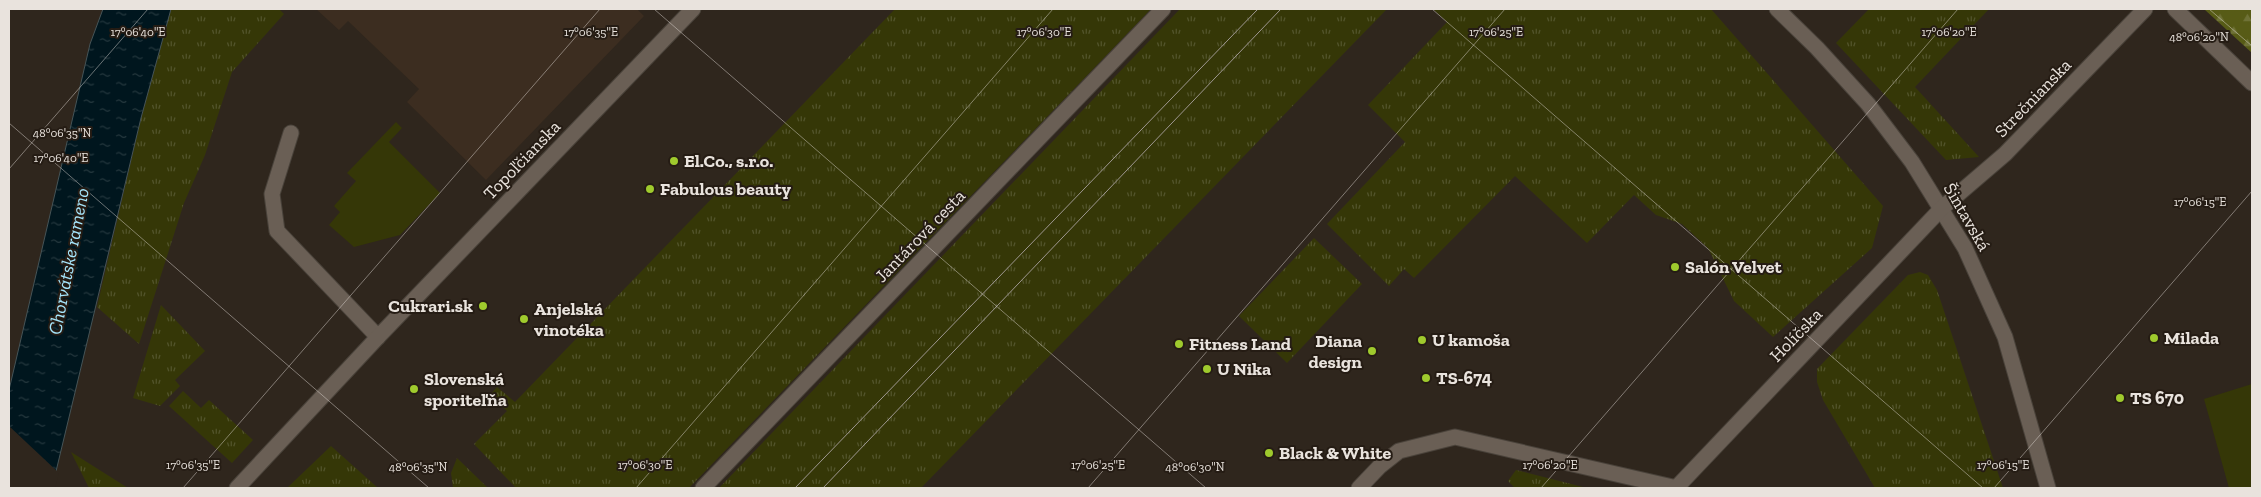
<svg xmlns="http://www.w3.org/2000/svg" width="2261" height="497" viewBox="0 0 2261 497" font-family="'Zilla Slab',serif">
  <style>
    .built { fill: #3c2d20 }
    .grass { fill: url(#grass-tufts) }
    .forest { fill: url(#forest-firs) }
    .green { fill: #353707 }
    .water { fill: url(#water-ripples); stroke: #465457 }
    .pier { fill: #2f261d }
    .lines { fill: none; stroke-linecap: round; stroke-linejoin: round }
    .minor-casing { stroke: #49423a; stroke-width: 17 }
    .minor { stroke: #6a5f55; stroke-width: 15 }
    .tram { stroke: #9e9790; stroke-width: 1 }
    .ticks { fill: none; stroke: #e9e3dd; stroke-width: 1; stroke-opacity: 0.45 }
    .poi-dot { fill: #9fca2d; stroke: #251c14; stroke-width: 2 }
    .labels { text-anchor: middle; stroke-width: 4; stroke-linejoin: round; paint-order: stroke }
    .street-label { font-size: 18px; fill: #e9e3dd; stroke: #251c14 }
    .poi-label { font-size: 18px; font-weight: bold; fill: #e9e3dd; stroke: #251c14; text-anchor: start }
    .water-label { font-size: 19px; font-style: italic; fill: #a6e6fc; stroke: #251c14 }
    .ticks-label { font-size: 12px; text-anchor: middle; fill: #e9e3dd; stroke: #251c14; stroke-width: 4; stroke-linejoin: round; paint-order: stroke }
  </style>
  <defs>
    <pattern id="grass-tufts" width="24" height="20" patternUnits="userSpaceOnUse" patternTransform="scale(1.25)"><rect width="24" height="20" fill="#353707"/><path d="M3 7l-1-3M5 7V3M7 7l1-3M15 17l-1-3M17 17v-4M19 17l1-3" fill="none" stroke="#52542b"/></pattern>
    <pattern id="forest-firs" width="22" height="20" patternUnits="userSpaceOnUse" patternTransform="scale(1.25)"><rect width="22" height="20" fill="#575b16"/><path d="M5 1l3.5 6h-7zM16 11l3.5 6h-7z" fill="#6f7237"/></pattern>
    <pattern id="water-ripples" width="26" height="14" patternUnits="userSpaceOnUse" patternTransform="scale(1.25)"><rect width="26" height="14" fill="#00161e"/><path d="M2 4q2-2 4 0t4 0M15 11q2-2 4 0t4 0" fill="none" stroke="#25383e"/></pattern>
  </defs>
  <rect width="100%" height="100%" fill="#2f261d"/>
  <polygon class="built" points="316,9 637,9 644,16 486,180 407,102 419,89 348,21 339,30"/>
  <g class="grass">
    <polygon points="171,9 279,9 284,14 232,72 205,155 184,203 139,344 97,307 141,118"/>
    <polygon points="895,9 1151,9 689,488 516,488 474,444 507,411 490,395 497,387 515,402"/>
    <polygon points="1180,9 1387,9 921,488 719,488"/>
    <polygon points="1433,9 1711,9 1883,206 1872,248 1773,337 1734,301 1708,248 1682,224 1656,215 1634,195 1587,243 1515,176 1414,278 1404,269 1389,286 1327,224 1405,142 1368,105 1447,22"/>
    <polygon points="1869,9 1989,9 1915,87 1979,157 1946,160 1836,43"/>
    <polygon points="1314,238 1362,284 1287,363 1239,316"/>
    <polygon points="1920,272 1928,275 1937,290 2003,488 1875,488 1823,400 1817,382 1817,369 1908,275"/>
    <polygon points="161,305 205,351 175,380 180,386 160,406 133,398"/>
    <polygon points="183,391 201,408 209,400 253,440 232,463 169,406"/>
    <polygon points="331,446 378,488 287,488"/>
    <polygon points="71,452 128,488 89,488"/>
    <polygon points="457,458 488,488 453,488 451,473"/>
    <polygon points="1516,470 1587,488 1515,488 1508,481"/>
  </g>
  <polygon class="forest" points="2204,9 2252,9 2252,53"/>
  <g class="green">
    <polygon points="396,122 402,128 389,142 440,193 400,235 354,247 329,225 340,212 334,206 356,181 347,173"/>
    <polygon points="2252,384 2252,488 2229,488 2204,399"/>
  </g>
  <polygon class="water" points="103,9 171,9 141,118 52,488 9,488 9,390 90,44"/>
  <polygon class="pier" points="9,426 59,473 55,488 9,488"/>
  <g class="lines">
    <defs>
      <g id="minor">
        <polyline points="1777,9 1817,48 1868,104 1912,162 1965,248 2005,337 2048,488"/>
        <polyline points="2175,9 2252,83"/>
        <polyline points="291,133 272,194 277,231 378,337"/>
        <polyline points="237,488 378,337 693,9"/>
        <polyline points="703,488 1163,9"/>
        <polyline points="1359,488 1380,466 1399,451 1455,437 1677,488"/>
        <polyline points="1676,488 1942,208 2005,154 2145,9"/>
      </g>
    </defs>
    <use href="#minor" class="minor-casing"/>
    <use href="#minor" class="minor"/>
    <g class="tram">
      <polyline points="795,488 1258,9"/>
      <polyline points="823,488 1281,9"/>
    </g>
  </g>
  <path class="ticks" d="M654,9L1206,488M1432,9L1983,488M2209,9L2252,46M9,123L429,488M9,169L148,9M183,488L600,9M636,488L1053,9M1088,488L1505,9M1541,488L1958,9M1994,488L2252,191"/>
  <g class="poi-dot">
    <circle cx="674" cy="161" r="5"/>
    <circle cx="650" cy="189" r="5"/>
    <circle cx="1675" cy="267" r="5"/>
    <circle cx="483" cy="306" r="5"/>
    <circle cx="524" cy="319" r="5"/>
    <circle cx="2154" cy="338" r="5"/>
    <circle cx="1422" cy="340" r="5"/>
    <circle cx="1179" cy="344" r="5"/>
    <circle cx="1372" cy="351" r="5"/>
    <circle cx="1207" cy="369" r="5"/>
    <circle cx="1426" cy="378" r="5"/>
    <circle cx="414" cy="389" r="5"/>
    <circle cx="2120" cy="398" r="5"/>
    <circle cx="1269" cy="453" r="5"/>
  </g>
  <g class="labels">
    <g class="street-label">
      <text transform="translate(2033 98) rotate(-46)" y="6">Strečnianska</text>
      <text transform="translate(522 160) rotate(-46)" y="6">Topoľčianska</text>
      <text transform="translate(1967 217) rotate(60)" y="6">Šintavská</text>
      <text transform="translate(920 236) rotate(-46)" y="6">Jantárová cesta</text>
      <text transform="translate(1796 335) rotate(-46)" y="6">Holíčska</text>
    </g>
    <g class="poi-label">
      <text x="684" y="167">El.Co., s.r.o.</text>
      <text x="660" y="195">Fabulous beauty</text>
      <text x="1685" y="273">Salón Velvet</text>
      <text x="473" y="312" text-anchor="end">Cukrari.sk</text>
      <text x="534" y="315">Anjelská<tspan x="534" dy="21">vinotéka</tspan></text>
      <text x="2164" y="344">Milada</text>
      <text x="1432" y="346">U kamoša</text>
      <text x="1362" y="347" text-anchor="end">Diana<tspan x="1362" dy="21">design</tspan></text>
      <text x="1189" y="350">Fitness Land</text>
      <text x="1217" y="375">U Nika</text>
      <text x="1436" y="384">TS-674</text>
      <text x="424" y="385">Slovenská<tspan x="424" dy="21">sporiteľňa</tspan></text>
      <text x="2130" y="404">TS 670</text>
      <text x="1279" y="459">Black &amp; White</text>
    </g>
    <g class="water-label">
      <text transform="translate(68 261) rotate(-79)" y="7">Chorvátske rameno</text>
    </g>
  </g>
  <g class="ticks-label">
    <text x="138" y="36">17°06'40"E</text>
    <text x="591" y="36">17°06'35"E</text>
    <text x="1044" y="36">17°06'30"E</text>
    <text x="1496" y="36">17°06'25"E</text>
    <text x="1949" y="36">17°06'20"E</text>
    <text x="2199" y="41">48°06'20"N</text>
    <text x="62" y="137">48°06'35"N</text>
    <text x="61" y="162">17°06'40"E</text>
    <text x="2200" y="206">17°06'15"E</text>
    <text x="193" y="469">17°06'35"E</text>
    <text x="645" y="469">17°06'30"E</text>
    <text x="1098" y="469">17°06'25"E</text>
    <text x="1550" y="469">17°06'20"E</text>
    <text x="2003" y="469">17°06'15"E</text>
    <text x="418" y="471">48°06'35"N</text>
    <text x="1195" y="471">48°06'30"N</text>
  </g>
  <rect width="2261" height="497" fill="none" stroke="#e9e3dd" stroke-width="20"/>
</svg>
